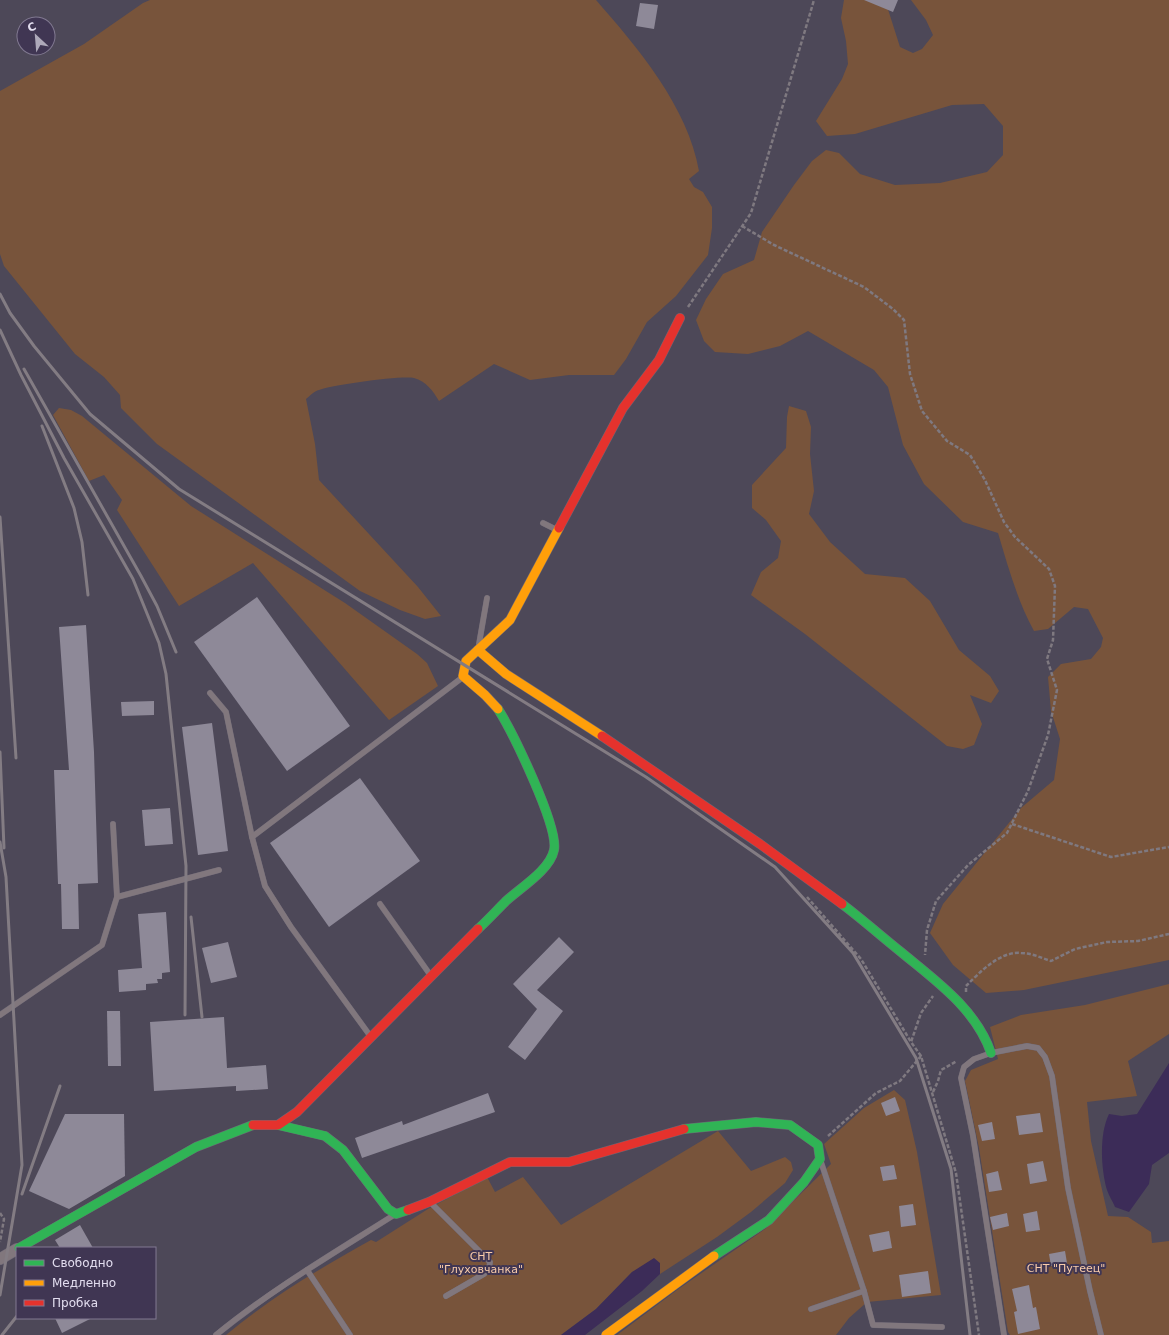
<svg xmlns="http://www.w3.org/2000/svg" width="1169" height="1335" viewBox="0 0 1169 1335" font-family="'DejaVu Sans',sans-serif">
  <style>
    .green { fill: #78543b }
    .water { fill: #3c2c58 }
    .building { fill: #8e8998 }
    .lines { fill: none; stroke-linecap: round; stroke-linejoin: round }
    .lane-casing { stroke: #6c6775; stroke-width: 6 }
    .street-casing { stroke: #6c6775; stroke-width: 12 }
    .fast-casing { stroke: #6c6775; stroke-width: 10 }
    .slow-casing { stroke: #6c6775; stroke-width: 10 }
    .jam-casing { stroke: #6c6775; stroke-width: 10 }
    .path { stroke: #7f7980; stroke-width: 2.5; stroke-dasharray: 4 2; stroke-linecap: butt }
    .lane { stroke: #81777d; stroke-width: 5.5 }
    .street { stroke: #81777d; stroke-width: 11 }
    .fast { stroke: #30b455; stroke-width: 9 }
    .slow { stroke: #ff9f0a; stroke-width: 9 }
    .jam { stroke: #e5322d; stroke-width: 9 }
    .rail { stroke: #837c83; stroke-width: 3 }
    .labels { text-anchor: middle; stroke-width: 4; stroke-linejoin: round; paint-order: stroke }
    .park-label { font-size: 11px; fill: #f9ccaa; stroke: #403653 }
  </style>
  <rect width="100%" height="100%" fill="#4d4858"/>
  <g class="green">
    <path d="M150,0H596C638,48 688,107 699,171L689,179L694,187L703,192L712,207V228L708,255L676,296L647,322L626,359L614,375H569L530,380L494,364L439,401C433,391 426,381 414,378C403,375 330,385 319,390C314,391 310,396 306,399L315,444L319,480L418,587L441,616L425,619L400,610L360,591L157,444L121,408L120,395L104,377L75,354L4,266L0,254V91L84,44L143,3Z"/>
    <path d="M844,0H885L900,47L913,53L922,49L933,35L926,20L911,0H1169V960L1024,990L986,993L953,965L930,933L943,904L1021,808L1054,780L1060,739L1051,711L1048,677L1061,664L1091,659L1101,647L1103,638L1088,609L1074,607L1048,629L1034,631C1017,600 1008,566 998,533L963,522L924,484L903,445L888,387L874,370L808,331L780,346L748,354L715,352L704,341L696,320L706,299L723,274L754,260L762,232L794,185L812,161L826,150L839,153L860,174L895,185L940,183L987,172L1003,155V126L984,104L952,105L855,134L827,136L816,121L842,79L848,64L846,41L841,18Z"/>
    <polygon points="789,406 806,411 811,427 810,454 814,491 809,514 830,542 865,574 905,578 930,601 959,650 990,676 999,691 991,703 970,695 982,724 974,745 963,749 947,746 805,634 751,595 761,572 778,558 781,541 766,520 752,508 752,485 786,448 787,417"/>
    <polygon points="59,408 71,410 82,416 191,506 345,603 417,654 427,663 438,686 389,720 253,563 179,606 117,510 122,500 104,475 89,481 53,415"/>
    <polygon points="1169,984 1169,1034 1128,1061 1137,1096 1087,1102 1091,1141 1108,1216 1128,1217 1151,1232 1152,1243 1169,1241 1169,1335 1010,1335 1008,1332 979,1148 965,1081 971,1070 998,1059 990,1027 1021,1015 1085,1005"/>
    <polygon points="894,1090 905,1100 917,1152 941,1295 867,1302 849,1318 836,1335 617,1335 677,1290 765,1229 831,1164 824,1144 864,1108"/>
    <path d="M718,1131L751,1171L785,1157L791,1162L793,1170L785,1183L751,1212L717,1237L660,1274V1263L632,1272L596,1309L561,1335H226C271,1297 321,1268 371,1240L376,1242L428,1209L487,1177L495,1192L523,1177L561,1225Z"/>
  </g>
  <g class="water">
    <path d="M1169,1063V1153L1152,1165L1149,1184L1129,1212L1115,1207C1113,1202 1109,1196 1107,1190C1101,1169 1099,1134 1109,1114L1122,1116L1137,1114Z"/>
    <polygon points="654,1258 660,1263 660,1274 642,1291 585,1335 561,1335 596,1309 632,1272"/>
  </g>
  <g class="building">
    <polygon points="864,0 898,0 893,12"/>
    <polygon points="640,3 658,5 654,29 636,26"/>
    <polygon points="257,597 350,726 287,771 194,642"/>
    <polygon points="86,625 94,752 98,883 78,884 79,929 62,929 61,884 58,884 54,770 69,770 59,627"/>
    <polygon points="154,701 154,715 122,716 121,702"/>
    <polygon points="212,723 228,851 198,855 182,727"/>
    <polygon points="360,778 420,861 329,927 270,843"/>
    <polygon points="170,808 173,844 145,846 142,810"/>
    <polygon points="166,912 170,972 162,973 162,979 157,979 158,983 146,984 146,990 119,992 118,970 142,968 138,914"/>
    <polygon points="559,937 574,952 537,990 563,1011 525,1060 508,1047 537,1009 513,984"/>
    <polygon points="228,942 237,977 211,983 202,948"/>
    <polygon points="107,1011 120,1011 121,1066 108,1066"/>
    <polygon points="224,1017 227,1068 266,1065 268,1089 236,1091 236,1086 154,1091 150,1022"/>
    <polygon points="488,1093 495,1112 362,1158 355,1138 402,1121 403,1125"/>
    <polygon points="895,1097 900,1111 886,1116 881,1103"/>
    <polygon points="1040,1113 1043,1132 1019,1135 1016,1116"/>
    <polygon points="65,1114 124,1114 125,1176 69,1209 29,1191"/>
    <polygon points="992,1122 995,1139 982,1141 978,1125"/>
    <polygon points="1043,1161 1047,1181 1030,1184 1027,1164"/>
    <polygon points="894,1165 897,1179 883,1181 880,1167"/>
    <polygon points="998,1171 1002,1190 989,1192 986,1174"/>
    <polygon points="913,1204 916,1225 901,1227 899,1206"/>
    <polygon points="1037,1211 1040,1230 1026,1232 1023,1214"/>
    <polygon points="1007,1213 1009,1226 993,1230 990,1217"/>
    <polygon points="80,1225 93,1248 60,1248 55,1240"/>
    <polygon points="889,1231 892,1248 873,1252 869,1235"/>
    <polygon points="1065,1251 1067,1263 1051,1266 1049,1254"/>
    <polygon points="928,1271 931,1293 902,1297 899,1275"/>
    <polygon points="1029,1285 1033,1308 1036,1307 1040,1329 1018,1334 1014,1312 1017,1311 1012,1289"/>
    <polygon points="55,1318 92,1318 62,1333"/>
  </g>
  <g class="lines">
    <defs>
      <g id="lane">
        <polyline points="543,523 557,530"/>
        <polyline points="479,644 487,598"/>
        <polyline points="210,693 226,712 252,837 265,886 291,927 371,1037"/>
        <polyline points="252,837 463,677"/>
        <polyline points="117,897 219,870"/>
        <polyline points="380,904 431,976"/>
        <polyline points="0,1015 102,945 117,897 113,824"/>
        <polyline points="431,1203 490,1262 489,1269 484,1274 446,1296"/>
        <polyline points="307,1270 350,1335"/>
        <polyline points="864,1291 873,1325 942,1327"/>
        <polyline points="811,1309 864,1291 821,1162"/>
        <path d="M216,1335C271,1290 334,1253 394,1215"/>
        <polyline points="1004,1335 973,1136 961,1078 964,1067 974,1059 991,1053 1027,1046 1038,1048 1045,1057 1052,1076 1068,1188 1090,1291 1101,1335"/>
      </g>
      <polyline id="street" points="0,1259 17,1249"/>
      <g id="fast">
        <path d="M842,904C862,919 881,936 901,952C936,981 976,1009 991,1053"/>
        <path d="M478,929C488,920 497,910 506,901C520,888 550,870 554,850C559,827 512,731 498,709"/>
        <polyline points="278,1125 325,1136 343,1150 388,1209 396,1214 408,1210"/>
        <polyline points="684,1129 756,1122 790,1125 818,1145 820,1159 804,1182 769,1220 714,1256"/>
        <polyline points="19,1248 196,1147 253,1125"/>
      </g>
      <g id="slow">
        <polyline points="478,650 506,674 602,736"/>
        <polyline points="498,709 485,695 463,676 466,661 510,620 559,528"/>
        <polyline points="606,1335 714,1256"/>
      </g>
      <g id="jam">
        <polyline points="559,528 623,408 659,360 680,318"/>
        <polyline points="602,736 760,844 842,904"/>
        <polyline points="253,1125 278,1125 297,1112 478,929"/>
        <polyline points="408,1210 429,1202 510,1162 569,1162 684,1129"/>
      </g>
    </defs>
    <use href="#lane" class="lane-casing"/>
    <use href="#street" class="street-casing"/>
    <use href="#fast" class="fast-casing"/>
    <use href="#slow" class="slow-casing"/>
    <use href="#jam" class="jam-casing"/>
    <g class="path">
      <polyline points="742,226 774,245 864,287 893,309 904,320 910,374 922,411 947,441 970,455 985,480 1004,522 1015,537 1049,569 1055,586 1053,640 1047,659 1057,690 1048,735 1028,791 1007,833 968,865 936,901 927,930 925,955"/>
      <polyline points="688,307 751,213 814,0"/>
      <polyline points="1012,824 1111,857 1169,847"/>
      <polyline points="807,897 861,959 911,1042"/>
      <path d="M966,992V986C980,972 1000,951 1021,953C1032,953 1041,958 1051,961L1075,949L1107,942L1138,941L1169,934"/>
      <polyline points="921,1056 911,1042 921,1013 933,996"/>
      <polyline points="933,1092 938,1081 941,1070 957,1061"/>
      <polyline points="828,1136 876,1093 900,1081 921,1056 956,1173 979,1335"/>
      <polyline points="0,1213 4,1219 0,1242"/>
    </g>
    <use href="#lane" class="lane"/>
    <use href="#street" class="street"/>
    <use href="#fast" class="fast"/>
    <use href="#slow" class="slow"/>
    <use href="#jam" class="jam"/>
    <g class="rail">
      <polyline points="0,294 10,313 34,346 90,414 179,489 646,777 775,867 853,953 916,1058 951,1169 970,1335"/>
      <polyline points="0,330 21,375 64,458 133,579 159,643 166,674 186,866 185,1015"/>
      <polyline points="24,369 141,576 157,606 176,652"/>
      <polyline points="42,426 74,508 82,542 88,595"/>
      <polyline points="0,517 16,758"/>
      <polyline points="0,752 4,848"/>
      <polyline points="0,842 6,877 22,1165 0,1295"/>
      <polyline points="191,917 202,1017"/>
      <polyline points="22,1194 60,1086"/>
      <polyline points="2,1335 17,1316"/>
    </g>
  </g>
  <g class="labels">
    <g class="park-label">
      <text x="481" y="1260">СНТ<tspan x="481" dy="13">"Глуховчанка"</tspan></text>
      <text x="1066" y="1272">СНТ "Путеец"</text>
    </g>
  </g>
  <rect x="16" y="1247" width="140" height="72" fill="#403653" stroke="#817991"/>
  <rect x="24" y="1260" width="20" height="6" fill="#30b455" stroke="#817991"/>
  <text x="52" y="1267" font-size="12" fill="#e2ddef">Свободно</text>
  <rect x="24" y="1280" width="20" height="6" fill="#ff9f0a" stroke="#817991"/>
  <text x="52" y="1287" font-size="12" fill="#e2ddef">Медленно</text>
  <rect x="24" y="1300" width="20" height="6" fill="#e5322d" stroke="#817991"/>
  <text x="52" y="1307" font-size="12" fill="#e2ddef">Пробка</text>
  <g transform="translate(36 36) rotate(334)"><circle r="19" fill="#403653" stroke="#817991"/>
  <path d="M0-3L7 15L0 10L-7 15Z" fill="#aea9ba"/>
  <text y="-6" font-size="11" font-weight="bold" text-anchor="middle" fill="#e2ddef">С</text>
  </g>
</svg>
